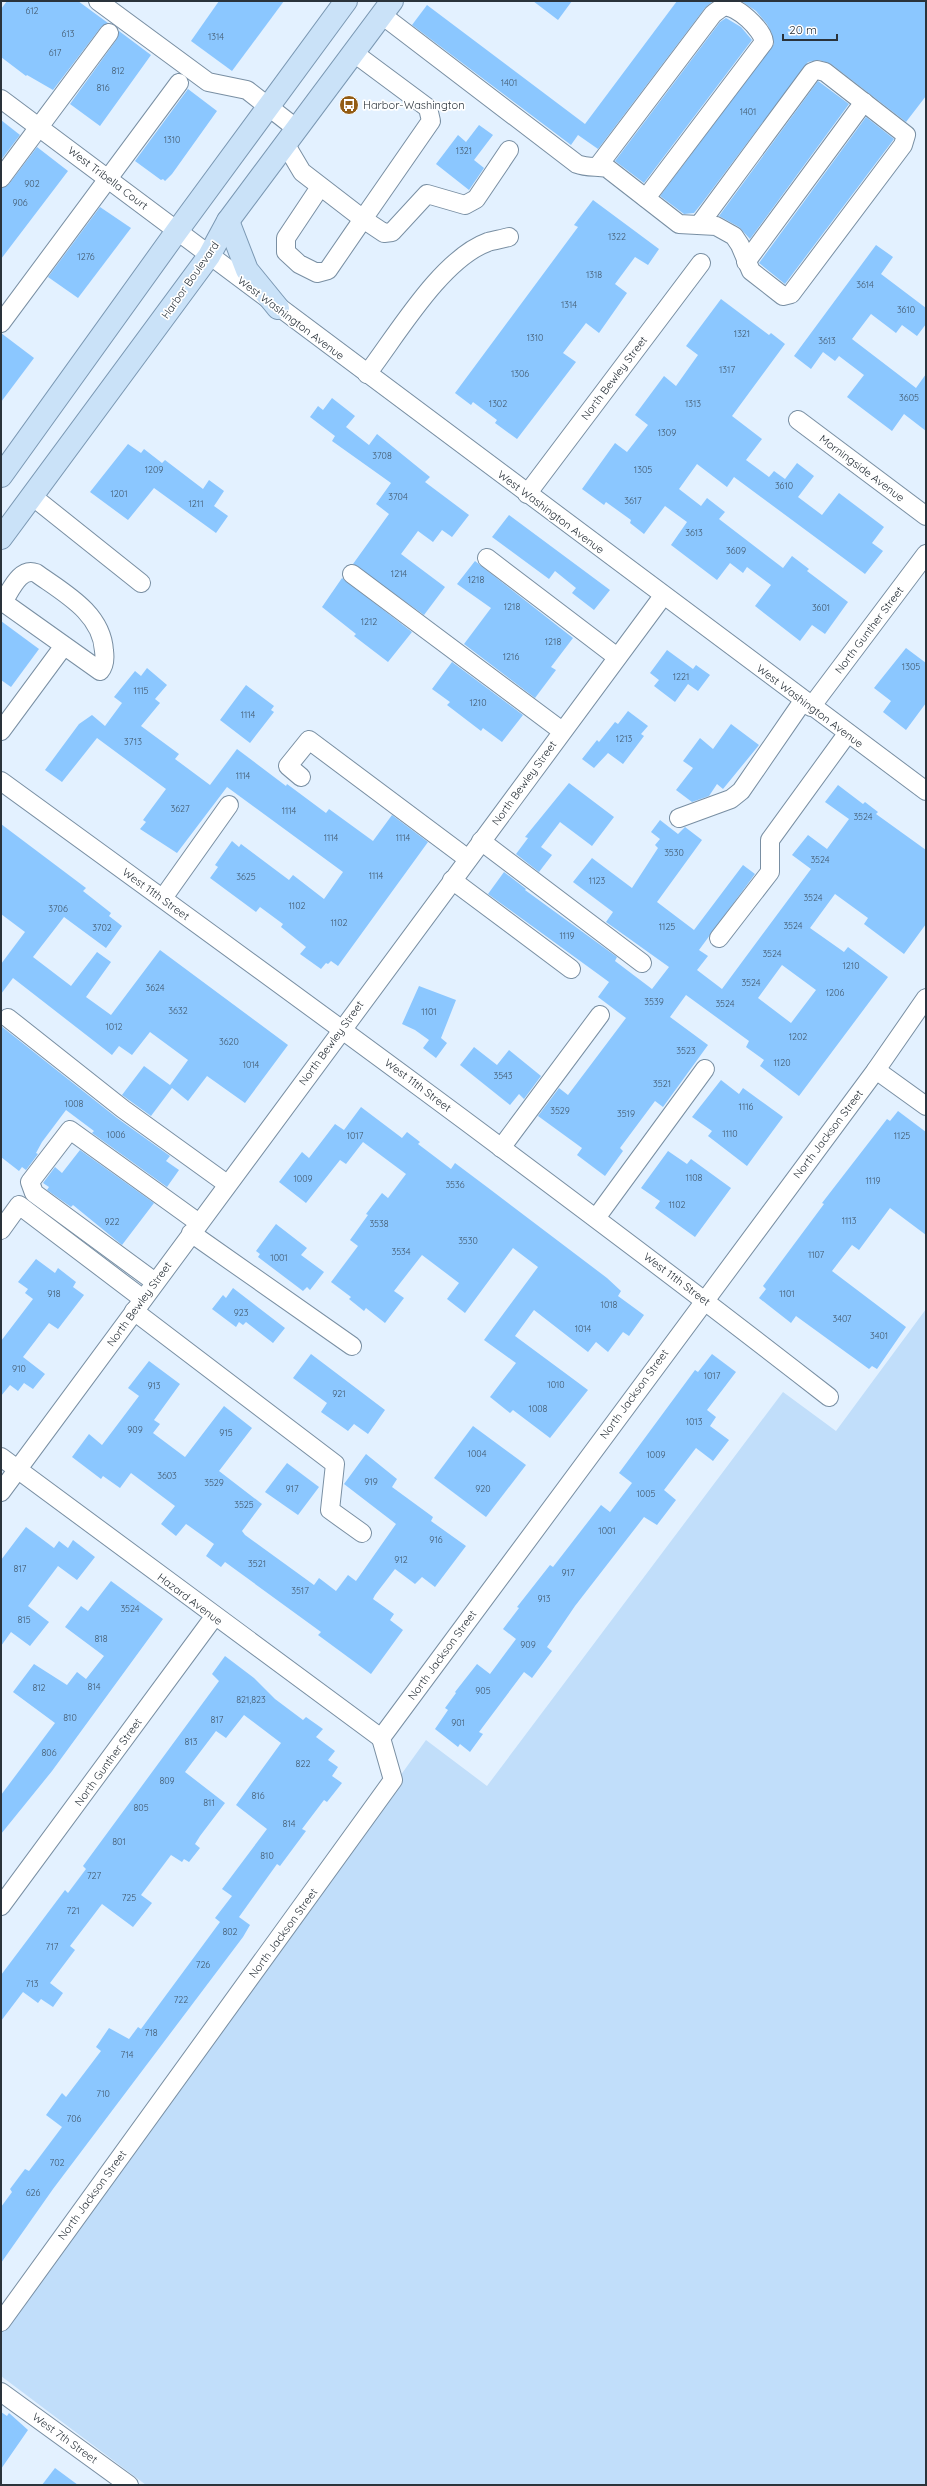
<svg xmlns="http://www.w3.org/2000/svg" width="927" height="2486" viewBox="0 0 927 2486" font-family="Quicksand,sans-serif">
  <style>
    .green { fill: #c1defa }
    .building { fill: #8bc7ff; fill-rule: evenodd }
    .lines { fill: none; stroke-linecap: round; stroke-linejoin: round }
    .minor-casing { stroke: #798fa3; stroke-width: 20 }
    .major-casing { stroke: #7b98b3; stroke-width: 24 }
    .minor { stroke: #fff; stroke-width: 18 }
    .major { stroke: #cae2f8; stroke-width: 22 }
    .labels { text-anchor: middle; stroke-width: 3.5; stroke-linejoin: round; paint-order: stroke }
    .number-label { font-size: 9px; fill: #42586c }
    .poi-label { font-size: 11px; fill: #2a333b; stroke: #fff; text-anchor: start }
    .street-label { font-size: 11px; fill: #2a333b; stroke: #fff }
  </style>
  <rect width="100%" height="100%" fill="#e3f1ff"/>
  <polygon class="green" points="926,1309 926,2485 146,2485 1,2376 1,2330 426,1740 487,1786 783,1392 836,1431"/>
  <g class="building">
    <polygon points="7,1 78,1 108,23 101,27 53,90 27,75 26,76 1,57 1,9"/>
    <polygon points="219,1 284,1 232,71 191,41"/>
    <polygon points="533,1 572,1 558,20"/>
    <polygon points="677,1 713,1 705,8 598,149 578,135 571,145 412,25 427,5 585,124"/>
    <polygon points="741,1 926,1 926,96 906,122 831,64 819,60 808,62 702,203 694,213 684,214 660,196 774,44 772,34 767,24 756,11"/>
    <polygon points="726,18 741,27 752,40 644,183 615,161 720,22"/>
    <polygon points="119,31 151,55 100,126 70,104 117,39"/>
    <polygon points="818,81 849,104 750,239 739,227 719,216"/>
    <polygon points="188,89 217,111 172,174 165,181 163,179 161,180 135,161"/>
    <polygon points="866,117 894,139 785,284 759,263"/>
    <polygon points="1,120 20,135 1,160"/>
    <polygon points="479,125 493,135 474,160 484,168 469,190 436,164 458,135 466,142"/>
    <polygon points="37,147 68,171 1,259 1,188 9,184"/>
    <polygon points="593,200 659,249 648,265 635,257 615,284 627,293 599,333 586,323 563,353 576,362 517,439 495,423 497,420 473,402 471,405 455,393 578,227 574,225"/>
    <polygon points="100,207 131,228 78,298 48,277"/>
    <polygon points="876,245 893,257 881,274 926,308 926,324 917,336 902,325 896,333 871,314 852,339 916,388 926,374 926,431 904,414 892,431 847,397 864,375 839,356 835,361 823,352 811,369 794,356"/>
    <polygon points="721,299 769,335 771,333 785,344 732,416 762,439 746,460 769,477 774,471 785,479 797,463 814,476 798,497 822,515 839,493 884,527 872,543 883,551 865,574 734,477 727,487 697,464 679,489 701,506 707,498 725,512 719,519 783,568 792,556 809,569 807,571 848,602 825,634 812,625 800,641 755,606 771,585 747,567 743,573 730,563 717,580 671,545 687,522 665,506 644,534 630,523 631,520 606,502 604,505 582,489 615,443 627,452 648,425 635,415 664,376 676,386 698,355 686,346"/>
    <polygon points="1,333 34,358 1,402"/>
    <polygon points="332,398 355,416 346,427 369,445 377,434 430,477 425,482 469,515 452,537 442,530 433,542 418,531 401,554 445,587 424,615 353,564 389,514 376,504 391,483 332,441 335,436 310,417 318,406 323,410"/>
    <polygon points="128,444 141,453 144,449 162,463 165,460 203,489 209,480 224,491 214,506 228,516 216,533 154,488 128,520 90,492"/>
    <polygon points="509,515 610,590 594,610 572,593 576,588 555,571 549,579 492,537"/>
    <polygon points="475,561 573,638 551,667 556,670 535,698 464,644 491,608 457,584"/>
    <polygon points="342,578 412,632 388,662 354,636 356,634 322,607"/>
    <polygon points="1,621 39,649 11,687 1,680"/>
    <polygon points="906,648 926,663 926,703 906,730 883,712 891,701 874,688"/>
    <polygon points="667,650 693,669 696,665 710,675 698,691 688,684 675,702 654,686 659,680 650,673"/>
    <polygon points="452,662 523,715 502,742 483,728 481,731 447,705 450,702 432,689"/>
    <polygon points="147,668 167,685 155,699 160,703 141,726 179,754 175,759 210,785 237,749 286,786 287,784 326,813 329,809 373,841 392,815 428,842 338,966 331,961 328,964 326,963 321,969 300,954 306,947 281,927 283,924 260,907 256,912 210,878 218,867 215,865 232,841 239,847 241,844 289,880 293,875 324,899 343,872 227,787 177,853 140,829 146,822 143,820 166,789 97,738 62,782 45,770 79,724 92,715 105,726 122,703 114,697 135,671 141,676"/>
    <polygon points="246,685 274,706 271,710 274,712 250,743 220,720"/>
    <polygon points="628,711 648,726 641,734 644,736 623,764 608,753 594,768 582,759 597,740 599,742 615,722 618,724"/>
    <polygon points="731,724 759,745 723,789 717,784 709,796 692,802 676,790 693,768 683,761 700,738 713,749"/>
    <polygon points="569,783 614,817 592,846 560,822 541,847 552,855 539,872 516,854 528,838 525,837"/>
    <path d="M838,785L863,804L865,802L878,812L876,814L926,850V924L904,954L864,924L868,918L835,894L810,928L844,952L848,947L888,977L799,1096L760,1066L764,1060L746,1047L749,1041L686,995L670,1017L708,1045L663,1107L655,1101L620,1148L623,1151L605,1176L577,1155L582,1148L538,1116L559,1088L568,1095L626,1018L598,997L609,982L488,894L504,872L526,889L525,890L617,957L615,961L652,989L669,967L606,922L613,912L573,882L592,858L632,888L658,848L655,845L660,839L651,832L660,820L678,834L685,827L702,840L657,902L694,930L743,865L755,874L699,950L708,956L697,970L722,989L811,869L792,855L808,835L827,849L849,819L825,802ZM782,965L816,990L791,1023L758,998Z"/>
    <polygon points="1,824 86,888 83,891 111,913 109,916 122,926 106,948 64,917 33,957 71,986 97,952 111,962 86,997 111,1015 160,950 288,1045 245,1103 207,1076 188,1101 172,1088 151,1116 122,1095 144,1066 170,1085 188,1060 150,1032 132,1055 119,1046 112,1055 13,978 1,994 1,964 25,932 1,914"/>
    <polygon points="419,986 456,1000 441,1038 447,1043 436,1058 423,1048 429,1040 415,1030 402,1024"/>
    <polygon points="1,1026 117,1118 170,1156 166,1161 179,1170 167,1187 92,1133 94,1131 66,1110 42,1142 36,1153 38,1154 26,1170 22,1167 19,1171 1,1157"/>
    <polygon points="474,1047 497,1065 509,1050 541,1076 524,1099 519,1094 510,1105 460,1065"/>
    <polygon points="721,1080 739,1094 743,1088 783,1117 747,1166 708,1136 712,1131 692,1117"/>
    <polygon points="361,1107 402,1138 407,1132 420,1142 418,1144 451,1169 455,1163 487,1187 607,1278 621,1291 618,1296 644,1315 629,1336 623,1332 608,1352 596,1342 588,1352 534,1310 515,1336 588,1390 550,1438 513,1410 510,1413 490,1397 516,1363 484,1340 538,1267 513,1248 465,1313 447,1299 459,1283 422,1255 394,1291 404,1298 385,1323 366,1308 364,1311 349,1299 351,1297 331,1282 358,1246 350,1240 368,1215 366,1214 382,1193 388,1198 406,1174 363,1142 346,1164 340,1160 306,1203 279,1182 302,1152 309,1158 335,1124 344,1130"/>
    <polygon points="898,1111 926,1132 926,1235 890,1208 859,1250 852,1245 832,1271 906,1327 877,1369 872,1366 869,1369 796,1316 791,1323 759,1298 766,1289 763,1286 824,1204 822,1203 887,1119 890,1121"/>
    <polygon points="80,1150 154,1203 122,1245 73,1205 71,1207 47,1190 49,1187 43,1183 55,1167 62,1173"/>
    <polygon points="668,1151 687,1164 691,1159 731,1188 695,1237 655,1208 660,1201 641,1188"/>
    <polygon points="276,1224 307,1248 301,1255 324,1272 310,1290 307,1287 303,1291 258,1257 260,1254 256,1251"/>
    <polygon points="36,1259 55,1273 58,1268 76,1282 73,1287 84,1295 58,1329 49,1323 23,1357 45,1374 33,1389 24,1383 18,1391 10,1385 1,1396 1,1341 33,1299 25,1293 28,1289 18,1282"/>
    <polygon points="233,1288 285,1328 273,1343 246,1322 243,1325 239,1322 236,1327 212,1309 223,1295 226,1298"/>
    <polygon points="311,1354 385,1410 368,1434 354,1424 348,1431 321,1412 327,1403 293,1378"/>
    <polygon points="712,1354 736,1372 707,1410 716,1417 710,1426 729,1440 713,1461 696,1448 664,1490 676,1500 657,1525 644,1517 575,1606 547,1647 552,1651 532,1678 524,1672 479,1732 483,1734 470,1752 460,1744 458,1747 435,1729 448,1710 445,1708 456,1693 455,1692 477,1664 490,1674 516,1639 503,1629 519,1608 517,1607 550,1565 553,1567 601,1505 610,1512 632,1483 619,1473 695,1370 698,1372"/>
    <polygon points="149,1361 180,1384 154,1420 160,1424 153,1433 185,1457 224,1406 252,1428 219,1471 262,1504 242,1531 245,1535 314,1585 319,1578 336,1591 348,1575 356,1581 396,1524 344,1484 366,1454 397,1479 392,1487 433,1517 431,1521 466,1546 435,1587 422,1577 415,1584 395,1569 375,1595 373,1599 394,1614 390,1620 403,1630 371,1674 318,1635 321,1632 225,1562 221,1567 206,1556 214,1544 189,1526 186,1524 176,1536 161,1524 175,1506 131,1473 120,1488 103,1476 101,1479 72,1457 89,1434 102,1445 139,1396 128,1388"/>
    <polygon points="473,1426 526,1465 486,1517 434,1478"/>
    <polygon points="287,1463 319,1487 298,1515 265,1492"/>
    <polygon points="26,1527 54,1548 59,1541 68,1548 73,1540 95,1557 77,1580 58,1566 28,1606 49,1622 30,1646 11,1632 1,1646 1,1560"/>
    <polygon points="111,1581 163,1619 52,1771 1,1834 1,1795 55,1723 13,1692 34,1664 67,1685 77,1672 86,1679 104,1656 65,1627 81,1606 88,1611"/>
    <polygon points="225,1656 254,1678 275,1699 303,1720 306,1717 323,1729 316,1737 335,1751 328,1760 338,1767 332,1776 342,1783 327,1802 324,1800 302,1829 306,1831 280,1866 277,1864 239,1917 250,1925 243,1937 53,2189 1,2263 1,2207 12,2192 10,2189 25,2169 29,2171 62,2127 46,2115 62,2093 66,2097 101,2051 96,2047 109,2028 129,2039 138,2027 141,2029 220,1922 215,1918 232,1896 222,1889 267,1829 236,1805 281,1743 244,1715 226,1738 216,1731 185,1772 225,1803 200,1836 195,1844 200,1848 189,1862 184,1859 182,1862 171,1855 141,1895 152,1903 133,1927 102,1904 70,1946 75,1950 50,1983 63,1993 53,2007 41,1999 38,2003 23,1992 1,2021 1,1975 65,1890 68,1893 86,1869 83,1866 219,1681 212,1674"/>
    <polygon points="1,2412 7,2416 9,2413 28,2430 1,2469"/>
    <polygon points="55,2468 78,2485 42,2485"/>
  </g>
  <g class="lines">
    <defs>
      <g id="minor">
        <polyline points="98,1 208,82 247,90 297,129"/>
        <path d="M382,15L577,164C587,168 597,166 607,168L679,224L716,226L734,236L740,245L751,271L783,296L791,294L903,145L906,135L825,72L817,70L812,72L699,225"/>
        <polyline points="1,99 926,791"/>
        <polyline points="286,145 302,172 363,219 431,121 428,108 354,53"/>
        <path d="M598,166L713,14C716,12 720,8 724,7C736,4 763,30 764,42L646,198"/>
        <polyline points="1,178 109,33"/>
        <polyline points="320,187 286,238 286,252 299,264 317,273 328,270 363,219 384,233 392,232 427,194 465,205 476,199 509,150"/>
        <polyline points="746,262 864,102"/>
        <polyline points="1,323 179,83"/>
        <path d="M367,374C397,335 441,259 488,242C495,240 502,239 509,237"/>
        <polyline points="798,420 926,516"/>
        <polyline points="527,494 701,263"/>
        <polyline points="32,496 141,583"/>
        <polyline points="487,558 617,657"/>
        <polyline points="352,574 562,731"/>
        <path d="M1,601L3,602L100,671C105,665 105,658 104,651C102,613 64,593 36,573C20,567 11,590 3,602"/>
        <polyline points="811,707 926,554"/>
        <polyline points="1,731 63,647"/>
        <polyline points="301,777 288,766 309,740 468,859"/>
        <path d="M1,781C279,983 557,1185 829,1397"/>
        <polyline points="679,818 731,799 741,791 803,701"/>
        <polyline points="481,841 642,963"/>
        <polyline points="452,880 571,969"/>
        <polyline points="163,898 229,805"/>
        <polyline points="719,938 770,872 770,840 847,734"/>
        <polyline points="8,1018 123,1109 227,1184"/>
        <polyline points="876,1070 926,1106"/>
        <polyline points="501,1148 600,1015"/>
        <polyline points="596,1218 705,1069"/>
        <polyline points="1,1230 19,1205 143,1299"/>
        <polyline points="191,1233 352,1346"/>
        <polyline points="155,1282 34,1193 30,1182 70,1130 199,1223"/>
        <polyline points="134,1311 335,1464 330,1510 362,1533"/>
        <polyline points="1,1457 381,1738"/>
        <polyline points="1,1492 663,596"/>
        <polyline points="1,1906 214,1617"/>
        <polyline points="1,2322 393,1780 381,1738 876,1070 926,998"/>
        <polyline points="1,2392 129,2485"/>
      </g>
      <g id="major">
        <polyline points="228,221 247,270 278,308"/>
        <polyline points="1,476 177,231 346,1"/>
        <polyline points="1,538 209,256 228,221 392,1"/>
      </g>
    </defs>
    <use href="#minor" class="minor-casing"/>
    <use href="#major" class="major-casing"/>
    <use href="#minor" class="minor"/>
    <use href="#major" class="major"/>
  </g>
  <defs>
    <symbol id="bus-disc" viewBox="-11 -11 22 22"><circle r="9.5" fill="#935c13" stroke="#fff"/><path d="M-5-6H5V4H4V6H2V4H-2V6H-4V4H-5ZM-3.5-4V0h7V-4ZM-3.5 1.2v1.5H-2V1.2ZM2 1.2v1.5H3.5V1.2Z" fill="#fff"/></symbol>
  </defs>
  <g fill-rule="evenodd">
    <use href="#bus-disc" x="338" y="94" width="22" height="22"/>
  </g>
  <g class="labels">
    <g class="number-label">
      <text x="32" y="14">612</text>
      <text x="68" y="37">613</text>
      <text x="216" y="40">1314</text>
      <text x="55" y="56">617</text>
      <text x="118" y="74">812</text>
      <text x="509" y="86">1401</text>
      <text x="103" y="91">816</text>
      <text x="748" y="115">1401</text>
      <text x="172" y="143">1310</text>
      <text x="464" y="154">1321</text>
      <text x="32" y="187">902</text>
      <text x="20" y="206">906</text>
      <text x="617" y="240">1322</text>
      <text x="86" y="260">1276</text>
      <text x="594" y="278">1318</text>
      <text x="865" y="288">3614</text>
      <text x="569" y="308">1314</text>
      <text x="906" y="313">3610</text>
      <text x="742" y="337">1321</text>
      <text x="535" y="341">1310</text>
      <text x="827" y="344">3613</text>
      <text x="727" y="373">1317</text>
      <text x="520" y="377">1306</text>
      <text x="909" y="401">3605</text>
      <text x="498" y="407">1302</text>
      <text x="693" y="407">1313</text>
      <text x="667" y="436">1309</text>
      <text x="382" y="459">3708</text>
      <text x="154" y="473">1209</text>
      <text x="643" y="473">1305</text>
      <text x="784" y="489">3610</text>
      <text x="119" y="497">1201</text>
      <text x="398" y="500">3704</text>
      <text x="633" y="504">3617</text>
      <text x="196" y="507">1211</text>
      <text x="694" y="536">3613</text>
      <text x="736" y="554">3609</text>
      <text x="399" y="577">1214</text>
      <text x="476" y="583">1218</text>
      <text x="512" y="610">1218</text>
      <text x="821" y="611">3601</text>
      <text x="369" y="625">1212</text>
      <text x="553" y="645">1218</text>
      <text x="511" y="660">1216</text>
      <text x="911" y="670">1305</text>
      <text x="681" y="680">1221</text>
      <text x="141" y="694">1115</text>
      <text x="478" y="706">1210</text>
      <text x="248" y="718">1114</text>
      <text x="624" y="742">1213</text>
      <text x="133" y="745">3713</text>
      <text x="243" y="779">1114</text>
      <text x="180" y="812">3627</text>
      <text x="289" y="814">1114</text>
      <text x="863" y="820">3524</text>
      <text x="331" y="841">1114</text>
      <text x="403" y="841">1114</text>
      <text x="674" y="856">3530</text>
      <text x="820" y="863">3524</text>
      <text x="376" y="879">1114</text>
      <text x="246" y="880">3625</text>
      <text x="597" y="884">1123</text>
      <text x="813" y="901">3524</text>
      <text x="297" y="909">1102</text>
      <text x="58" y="912">3706</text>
      <text x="339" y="926">1102</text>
      <text x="793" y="929">3524</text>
      <text x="667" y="930">1125</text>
      <text x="102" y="931">3702</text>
      <text x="567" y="939">1119</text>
      <text x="772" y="957">3524</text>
      <text x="851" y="969">1210</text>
      <text x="751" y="986">3524</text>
      <text x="155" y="991">3624</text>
      <text x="835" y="996">1206</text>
      <text x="654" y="1005">3539</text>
      <text x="725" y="1007">3524</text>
      <text x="178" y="1014">3632</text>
      <text x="429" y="1015">1101</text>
      <text x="114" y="1030">1012</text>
      <text x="798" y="1040">1202</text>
      <text x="229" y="1045">3620</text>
      <text x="686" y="1054">3523</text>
      <text x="782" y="1066">1120</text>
      <text x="251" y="1068">1014</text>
      <text x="503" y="1079">3543</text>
      <text x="662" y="1087">3521</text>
      <text x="74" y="1107">1008</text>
      <text x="746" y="1110">1116</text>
      <text x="560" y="1114">3529</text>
      <text x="626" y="1117">3519</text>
      <text x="730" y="1137">1110</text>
      <text x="116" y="1138">1006</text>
      <text x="355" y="1139">1017</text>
      <text x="902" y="1139">1125</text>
      <text x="694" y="1181">1108</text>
      <text x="303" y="1182">1009</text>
      <text x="873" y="1184">1119</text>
      <text x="455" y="1188">3536</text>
      <text x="677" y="1208">1102</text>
      <text x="849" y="1224">1113</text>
      <text x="112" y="1225">922</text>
      <text x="379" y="1227">3538</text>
      <text x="468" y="1244">3530</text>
      <text x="401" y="1255">3534</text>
      <text x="816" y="1258">1107</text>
      <text x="279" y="1261">1001</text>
      <text x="54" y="1297">918</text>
      <text x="787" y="1297">1101</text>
      <text x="609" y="1308">1018</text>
      <text x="241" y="1316">923</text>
      <text x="842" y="1322">3407</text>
      <text x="583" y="1332">1014</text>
      <text x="879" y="1339">3401</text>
      <text x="19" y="1372">910</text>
      <text x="712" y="1379">1017</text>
      <text x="556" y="1388">1010</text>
      <text x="154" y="1389">913</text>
      <text x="339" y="1397">921</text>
      <text x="538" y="1412">1008</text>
      <text x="694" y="1425">1013</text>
      <text x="135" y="1433">909</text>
      <text x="226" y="1436">915</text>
      <text x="477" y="1457">1004</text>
      <text x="656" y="1458">1009</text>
      <text x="167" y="1479">3603</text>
      <text x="371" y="1485">919</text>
      <text x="214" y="1486">3529</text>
      <text x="292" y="1492">917</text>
      <text x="483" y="1492">920</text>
      <text x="646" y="1497">1005</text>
      <text x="244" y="1508">3525</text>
      <text x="607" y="1534">1001</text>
      <text x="436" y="1543">916</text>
      <text x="401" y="1563">912</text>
      <text x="257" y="1567">3521</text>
      <text x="20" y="1572">817</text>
      <text x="568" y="1576">917</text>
      <text x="300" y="1594">3517</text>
      <text x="544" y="1602">913</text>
      <text x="130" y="1612">3524</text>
      <text x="24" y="1623">815</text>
      <text x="101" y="1642">818</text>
      <text x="528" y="1648">909</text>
      <text x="94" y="1690">814</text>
      <text x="39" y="1691">812</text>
      <text x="483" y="1694">905</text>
      <text x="251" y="1703">821,823</text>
      <text x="70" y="1721">810</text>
      <text x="217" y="1723">817</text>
      <text x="458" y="1726">901</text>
      <text x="191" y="1745">813</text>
      <text x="49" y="1756">806</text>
      <text x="303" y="1767">822</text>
      <text x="167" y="1784">809</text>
      <text x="258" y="1799">816</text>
      <text x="209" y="1806">811</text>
      <text x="141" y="1811">805</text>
      <text x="289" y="1827">814</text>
      <text x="119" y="1845">801</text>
      <text x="267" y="1859">810</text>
      <text x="94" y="1879">727</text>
      <text x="129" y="1901">725</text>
      <text x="73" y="1914">721</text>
      <text x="230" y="1935">802</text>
      <text x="52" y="1950">717</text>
      <text x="203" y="1968">726</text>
      <text x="32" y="1987">713</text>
      <text x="181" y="2003">722</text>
      <text x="151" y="2036">718</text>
      <text x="127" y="2058">714</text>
      <text x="103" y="2097">710</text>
      <text x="74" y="2122">706</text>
      <text x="57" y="2166">702</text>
      <text x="33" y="2196">626</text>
    </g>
    <g class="poi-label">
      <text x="363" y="109">Harbor-Washington</text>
    </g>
    <g class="street-label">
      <text transform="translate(108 178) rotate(37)" y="4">West Tribella Court</text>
      <text transform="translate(190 280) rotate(-55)" y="4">Harbor Boulevard</text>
      <text transform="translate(291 318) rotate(37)" y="4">West Washington Avenue</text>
      <text transform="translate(614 378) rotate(-53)" y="4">North Bewley Street</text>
      <text transform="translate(862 468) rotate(37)" y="4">Morningside Avenue</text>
      <text transform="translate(551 512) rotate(37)" y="4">West Washington Avenue</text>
      <text transform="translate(869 630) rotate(-53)" y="4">North Gunther Street</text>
      <text transform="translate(810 706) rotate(37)" y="4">West Washington Avenue</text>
      <text transform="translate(524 783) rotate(-54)" y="4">North Bewley Street</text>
      <text transform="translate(156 894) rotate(36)" y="4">West 11th Street</text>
      <text transform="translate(331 1043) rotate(-54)" y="4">North Bewley Street</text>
      <text transform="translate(418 1085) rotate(37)" y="4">West 11th Street</text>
      <text transform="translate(828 1134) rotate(-53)" y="4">North Jackson Street</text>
      <text transform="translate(677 1279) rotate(37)" y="4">West 11th Street</text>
      <text transform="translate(139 1304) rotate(-54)" y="4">North Bewley Street</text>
      <text transform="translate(634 1394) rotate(-54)" y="4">North Jackson Street</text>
      <text transform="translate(190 1599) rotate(37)" y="4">Hazard Avenue</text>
      <text transform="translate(442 1655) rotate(-54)" y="4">North Jackson Street</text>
      <text transform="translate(108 1762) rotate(-54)" y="4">North Gunther Street</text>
      <text transform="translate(283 1933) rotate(-54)" y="4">North Jackson Street</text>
      <text transform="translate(92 2195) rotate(-54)" y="4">North Jackson Street</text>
      <text transform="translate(65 2438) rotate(36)" y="4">West 7th Street</text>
    </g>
  </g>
  <rect width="927" height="2486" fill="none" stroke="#2a333b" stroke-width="4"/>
  <path d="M783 34v6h54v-6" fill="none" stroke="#2a333b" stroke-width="2"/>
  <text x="789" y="34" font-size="12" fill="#2a333b" stroke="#ffffff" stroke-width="3" paint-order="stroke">20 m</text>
</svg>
